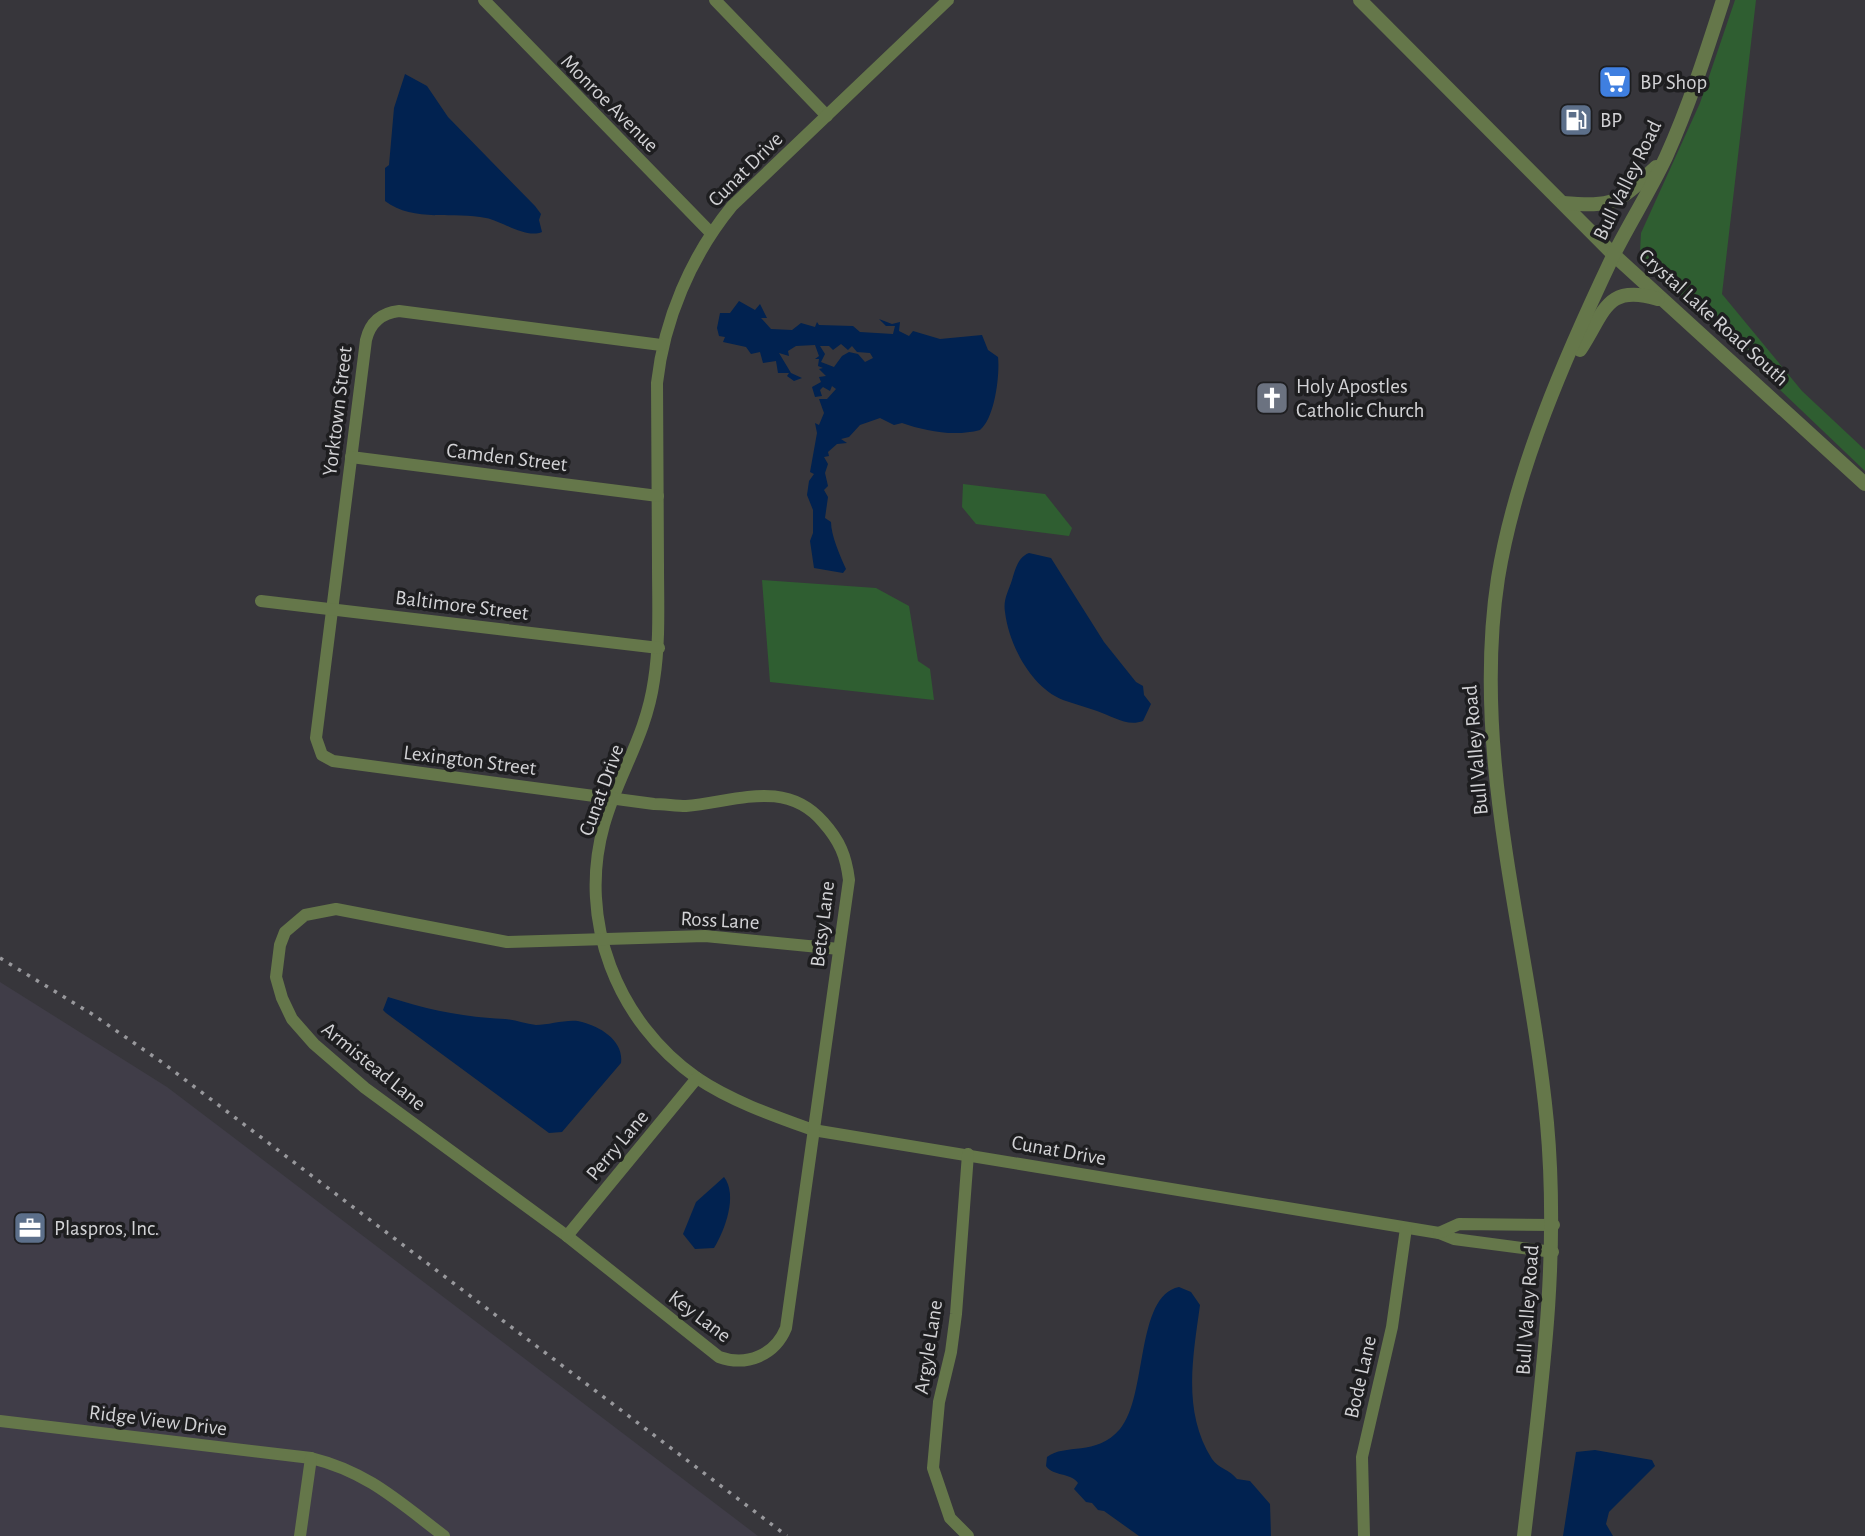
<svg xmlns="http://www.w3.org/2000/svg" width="1865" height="1536" viewBox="0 0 1865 1536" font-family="'Alegreya Sans',sans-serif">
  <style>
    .built { fill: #403d48 }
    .green { fill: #2f5e31 }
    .water { fill: #012250; fill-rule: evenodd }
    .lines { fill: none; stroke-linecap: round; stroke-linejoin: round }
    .minor { stroke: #65774a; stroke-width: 12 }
    .tertiary { stroke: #65774a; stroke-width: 14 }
    .rail { stroke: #98989c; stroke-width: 3.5; stroke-dasharray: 3.5 7; stroke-linecap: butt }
    .labels { text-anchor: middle; stroke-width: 7; stroke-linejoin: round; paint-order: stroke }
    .poi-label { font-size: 21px; fill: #d2d2d5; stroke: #1e1e20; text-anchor: start }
    .street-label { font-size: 21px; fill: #d2d2d5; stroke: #1e1e20 }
  </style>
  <rect width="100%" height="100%" fill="#37363b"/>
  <polygon class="built" points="0,982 167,1087 758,1536 0,1536"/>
  <g class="green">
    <polygon points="1735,0 1756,0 1722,294 1802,391 1865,450 1865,471 1652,268 1640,252 1641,233 1700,103"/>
    <polygon points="963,484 1045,494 1072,528 1069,536 976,524 962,507"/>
    <polygon points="762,580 876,588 909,606 918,661 930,669 934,700 770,682"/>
  </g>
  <g class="water">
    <path d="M405,74L427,86L448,117L535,206L541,214L539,220L542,232C526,239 502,221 486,218C455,211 414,223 385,201V168L389,165L394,108Z"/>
    <path d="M739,301L755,310L760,304L767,318H761L771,329L792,330L801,323L815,327L817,322L819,325L853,326L860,332L893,334L895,326H886L879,319L892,324L900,322L899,331L909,336L913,331L940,339L982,335L988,350L998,357C1000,374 995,418 980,430C954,437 925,431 902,423L894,425L880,418L860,425L849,437L841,439L847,443L837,444L828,452L829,456L824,457L828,464L825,473L828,486L824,490L828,497L825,518L831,522C831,535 840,556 846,569L843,573L814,568L810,541L813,533V510L807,495L809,481L814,474L810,472L817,433L815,423L819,425L824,413L819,399H827L836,389L832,386L830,391L823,387L820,390L822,396L815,397L812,387L821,382L819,377L826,376L819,369L823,368L818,366L819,359H815L819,356L815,345L796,346L788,351L789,356L779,353L791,373L802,378L794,381L787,376L789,373H778L776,361L763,363L760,352L751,354L746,347L723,342L725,337L719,336L717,328L720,313H730ZM841,344L848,350L852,346L857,352L870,353L873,358L865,362L858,354L849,352L842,356L834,367L821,362L825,354L820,346H829L833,350Z"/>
    <path d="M1029,553L1051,558L1104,642L1136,682L1143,686L1144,695L1151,704L1143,721C1127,727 1112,716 1097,711C1086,707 1074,704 1063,700C1031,687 1009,645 1005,612C1003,600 1008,592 1012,580C1015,570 1018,557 1029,553Z"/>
    <path d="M388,997C430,1010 461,1017 505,1019C516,1020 525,1024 536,1025C550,1025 570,1018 582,1022C601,1027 624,1041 621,1063L562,1132L549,1133L386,1013L383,1010Z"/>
    <path d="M724,1177C738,1195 725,1230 714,1248L695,1249L683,1234L696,1202Z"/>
    <path d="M1179,1287L1191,1292L1200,1305C1193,1357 1182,1412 1212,1459C1218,1468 1230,1470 1237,1479L1250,1481L1270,1504L1271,1536H1139L1104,1511L1098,1510L1092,1503L1086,1502L1074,1489L1078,1483C1070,1472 1054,1477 1046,1466L1047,1457C1065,1443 1096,1457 1120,1429C1148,1396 1135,1296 1179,1287Z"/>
    <polygon points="1595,1450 1652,1460 1655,1466 1609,1512 1606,1524 1613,1536 1563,1536 1576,1452"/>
  </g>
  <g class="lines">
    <g class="minor">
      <polyline points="484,0 710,232"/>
      <polyline points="715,0 827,116"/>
      <path d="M948,0L732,206C691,256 664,320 657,383C657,443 658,504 658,564C658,603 660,642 654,680C646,737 618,774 604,825C577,920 617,1022 697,1078C731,1101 774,1116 813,1130L1439,1233L1454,1239L1553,1252"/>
      <path d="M661,345L399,311C381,313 370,323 366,340L316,738L322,755L333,761L654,804C664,804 676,806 686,806C735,802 785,778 823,822C840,841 846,856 849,880L786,1328C775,1355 747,1367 719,1357L567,1236L365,1088L314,1044L292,1019L282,998L276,977L280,945L285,932L305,915L336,909L507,942L705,936L839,949"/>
      <polyline points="351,457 658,496"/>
      <polyline points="261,601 659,648"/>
      <polyline points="1439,1233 1459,1224 1554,1225"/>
      <polyline points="567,1236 697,1078"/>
      <path d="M0,1421L311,1458C368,1472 399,1502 444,1536"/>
      <polyline points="300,1536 311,1458"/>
      <polyline points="968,1536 950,1518 933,1468 939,1402 951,1352 956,1314 968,1154"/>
      <polyline points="1364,1536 1362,1457 1392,1327 1406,1228"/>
    </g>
    <g class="tertiary">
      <polyline points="1360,0 1614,255 1865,484"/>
      <path d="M1563,203C1616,207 1618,203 1656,167"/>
      <path d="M1580,350C1605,312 1606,283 1658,299"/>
      <path d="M1524,1536C1540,1396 1560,1265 1547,1123C1530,943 1470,760 1498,578C1516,468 1566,355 1613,256C1630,222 1650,191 1666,157C1689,106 1706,53 1723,0"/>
    </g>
    <polyline class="rail" points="0,958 92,1014 163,1063 787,1536"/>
  </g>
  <defs>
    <symbol id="supermarket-square" viewBox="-11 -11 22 22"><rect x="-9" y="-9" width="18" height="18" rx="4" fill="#3f7fe0" stroke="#1e1e20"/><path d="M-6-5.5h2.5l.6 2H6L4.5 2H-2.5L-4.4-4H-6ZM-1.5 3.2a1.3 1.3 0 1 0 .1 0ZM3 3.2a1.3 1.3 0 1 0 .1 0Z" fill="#fff"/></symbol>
    <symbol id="fuel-square" viewBox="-11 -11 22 22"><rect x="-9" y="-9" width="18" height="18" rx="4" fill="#5c6f8a" stroke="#1e1e20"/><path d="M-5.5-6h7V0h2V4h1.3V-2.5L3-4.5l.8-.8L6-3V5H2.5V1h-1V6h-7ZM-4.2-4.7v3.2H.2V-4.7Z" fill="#fff"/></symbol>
    <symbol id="church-square" viewBox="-11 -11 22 22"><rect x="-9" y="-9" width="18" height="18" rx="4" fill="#6b7280" stroke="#1e1e20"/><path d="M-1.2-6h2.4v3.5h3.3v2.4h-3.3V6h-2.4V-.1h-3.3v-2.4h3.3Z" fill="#fff"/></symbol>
    <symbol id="office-square" viewBox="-11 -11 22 22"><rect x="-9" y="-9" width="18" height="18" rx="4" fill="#5c6f8a" stroke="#1e1e20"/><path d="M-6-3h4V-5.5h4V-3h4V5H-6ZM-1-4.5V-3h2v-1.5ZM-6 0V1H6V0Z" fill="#fff"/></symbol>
  </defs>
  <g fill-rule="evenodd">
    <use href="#supermarket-square" x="1596" y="63" width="38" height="38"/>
    <use href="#fuel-square" x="1557" y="101" width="38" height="38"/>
    <use href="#church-square" x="1253" y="379" width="38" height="38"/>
    <use href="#office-square" x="11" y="1209" width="38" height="38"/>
  </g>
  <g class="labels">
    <g class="poi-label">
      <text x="1640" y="89">BP Shop</text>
      <text x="1600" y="127">BP</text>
      <text x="1296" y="393">Holy Apostles<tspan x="1296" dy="24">Catholic Church</tspan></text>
      <text x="54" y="1235">Plaspros, Inc.</text>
    </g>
    <g class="street-label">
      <text transform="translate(610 103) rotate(45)" y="7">Monroe Avenue</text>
      <text transform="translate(745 169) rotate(-45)" y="7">Cunat Drive</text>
      <text transform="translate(1627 180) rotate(-64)" y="7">Bull Valley Road</text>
      <text transform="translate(1714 317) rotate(42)" y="7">Crystal Lake Road South</text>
      <text transform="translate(337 411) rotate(-83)" y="7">Yorktown Street</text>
      <text transform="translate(507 457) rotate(7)" y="7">Camden Street</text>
      <text transform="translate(462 605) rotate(7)" y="7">Baltimore Street</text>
      <text transform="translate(1475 750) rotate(-95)" y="7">Bull Valley Road</text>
      <text transform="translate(470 760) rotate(7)" y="7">Lexington Street</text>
      <text transform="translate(601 790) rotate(-70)" y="7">Cunat Drive</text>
      <text transform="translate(720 920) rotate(3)" y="7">Ross Lane</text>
      <text transform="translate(822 924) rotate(-83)" y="7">Betsy Lane</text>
      <text transform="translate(374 1066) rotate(39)" y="7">Armistead Lane</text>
      <text transform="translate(617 1145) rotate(-50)" y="7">Perry Lane</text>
      <text transform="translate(1059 1150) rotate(10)" y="7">Cunat Drive</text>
      <text transform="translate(1527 1310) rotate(-86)" y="7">Bull Valley Road</text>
      <text transform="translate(700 1316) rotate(37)" y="7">Key Lane</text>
      <text transform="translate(928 1347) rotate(-81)" y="7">Argyle Lane</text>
      <text transform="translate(1360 1377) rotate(-77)" y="7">Bode Lane</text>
      <text transform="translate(158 1420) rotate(7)" y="7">Ridge View Drive</text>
    </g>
  </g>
</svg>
